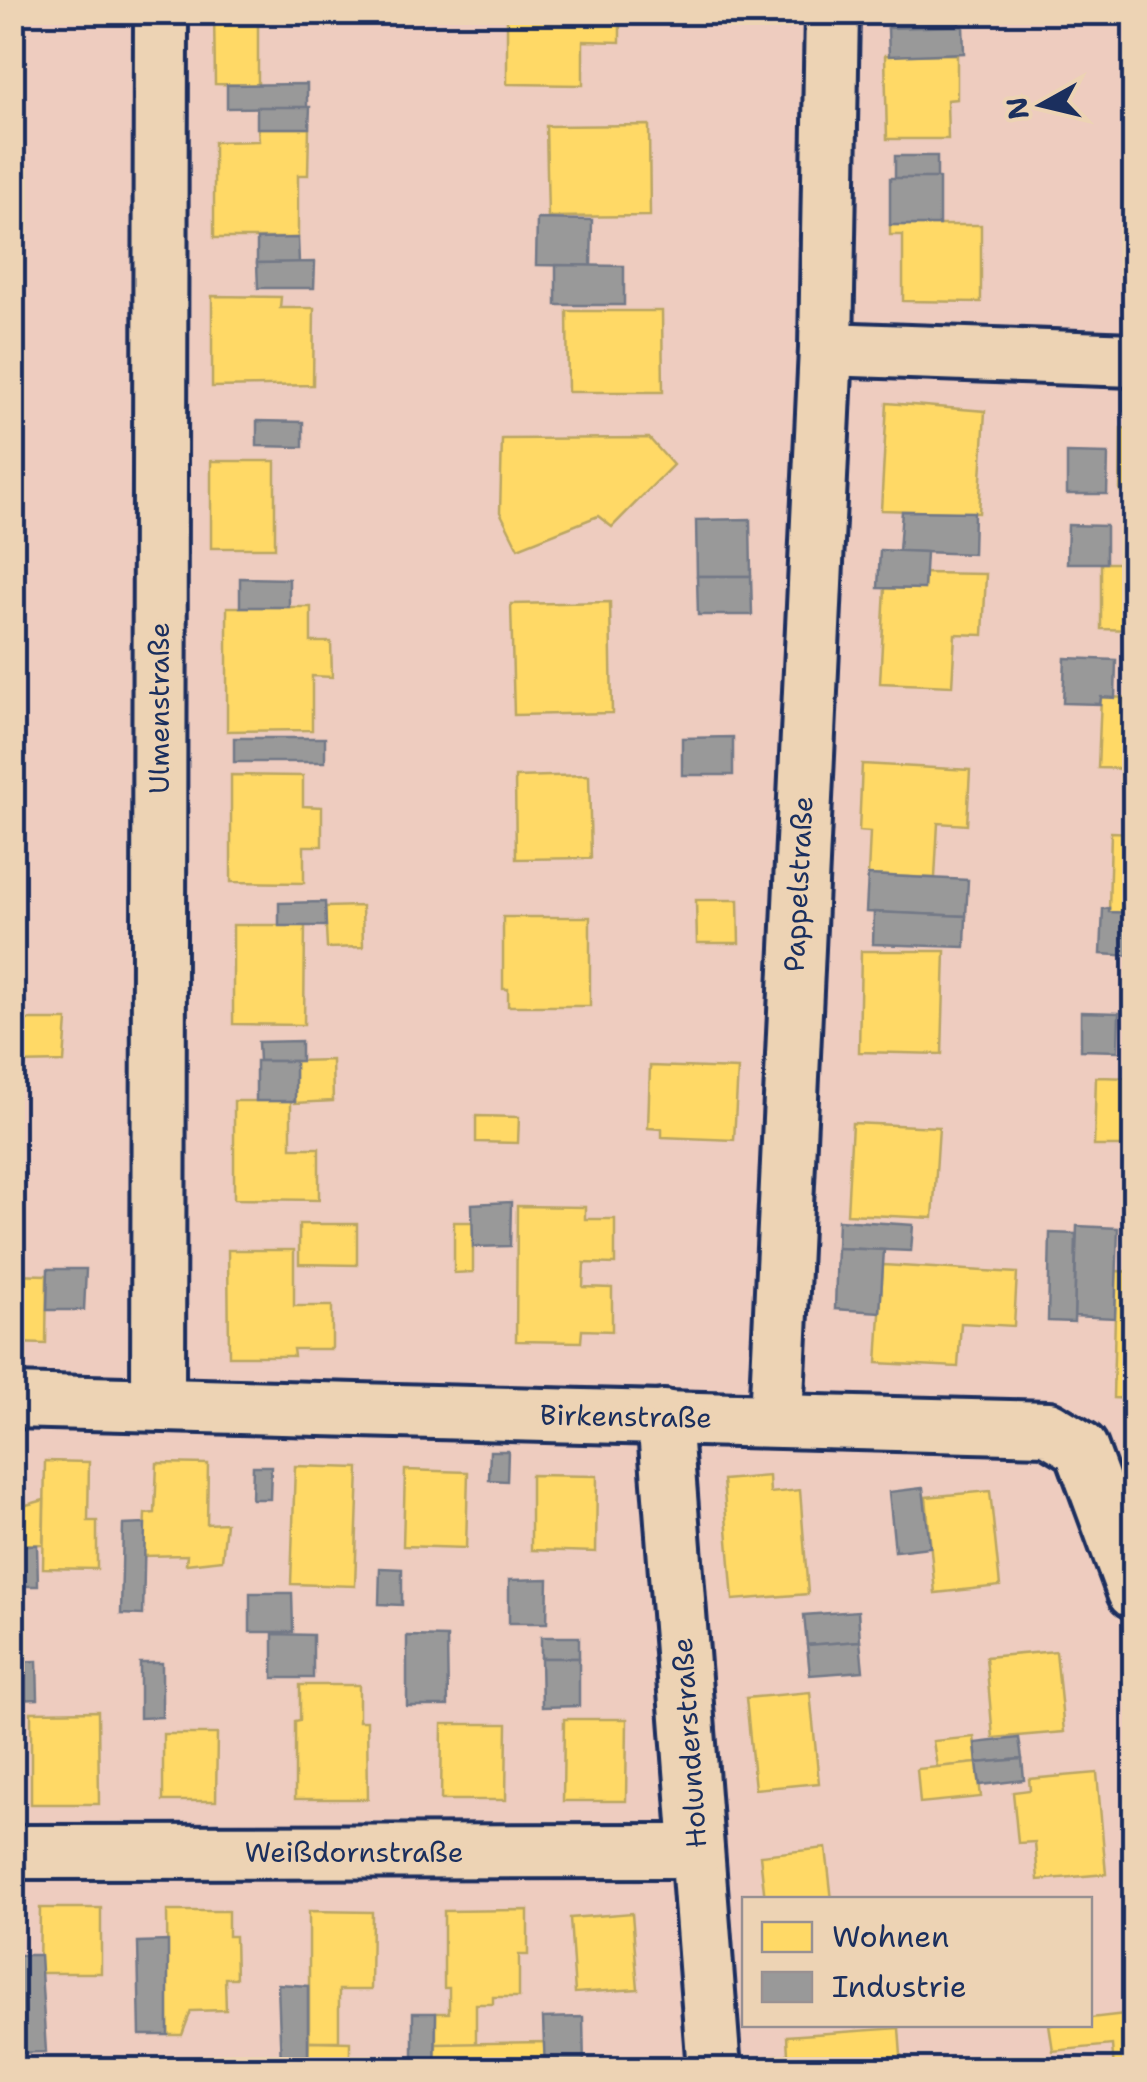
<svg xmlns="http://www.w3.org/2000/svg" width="1147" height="2082" viewBox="0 0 1147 2082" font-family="'Shantell Sans',sans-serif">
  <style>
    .homes { fill: #ffd966; stroke: #bba664; stroke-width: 2.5 }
    .industry { fill: #999; stroke: #737987; stroke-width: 2.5 }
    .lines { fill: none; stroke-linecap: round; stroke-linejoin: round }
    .minor-casing { stroke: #1b2f5e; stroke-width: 60 }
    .minor { stroke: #edd3b4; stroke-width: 52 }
    .labels { text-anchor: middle; stroke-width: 10; stroke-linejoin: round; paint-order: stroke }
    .street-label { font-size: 28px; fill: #1b2f5e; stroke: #edd3b4 }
  </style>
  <rect width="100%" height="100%" fill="#eeccbf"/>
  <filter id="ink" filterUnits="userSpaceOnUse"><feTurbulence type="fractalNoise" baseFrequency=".01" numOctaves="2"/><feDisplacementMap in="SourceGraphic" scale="20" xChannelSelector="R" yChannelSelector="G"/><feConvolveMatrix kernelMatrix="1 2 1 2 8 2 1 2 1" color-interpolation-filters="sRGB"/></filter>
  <g filter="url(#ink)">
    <g class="homes">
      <polygon points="214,12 258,12 258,85 215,84"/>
      <polygon points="507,12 620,12 620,42 583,41 583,85 507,84"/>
      <polygon points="957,54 957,99 947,100 948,139 887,139 885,55"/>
      <polygon points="649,125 650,216 548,217 546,126"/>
      <polygon points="258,128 309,128 308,175 298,175 298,238 214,238 214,142 259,141"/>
      <polygon points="890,225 981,225 981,302 903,301 903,235 890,235"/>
      <polygon points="12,295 22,295 23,352 12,352"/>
      <polygon points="212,296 281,297 280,308 314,308 313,385 212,387"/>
      <polygon points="567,311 662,311 663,392 568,392"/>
      <polygon points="887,403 985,411 979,513 881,510"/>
      <polygon points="1121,428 1134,429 1134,492 1120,491"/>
      <polygon points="649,438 673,465 612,527 598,516 518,548 500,512 502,439"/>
      <rect x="211" y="461" width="64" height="87"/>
      <polygon points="1101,563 1134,563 1134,630 1101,629"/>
      <polygon points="925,573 986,574 983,635 955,634 952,686 880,683 885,588 924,589"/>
      <polygon points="610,602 612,713 514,715 511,604"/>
      <polygon points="227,607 311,607 311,642 331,642 332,677 312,676 312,730 227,731"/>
      <polygon points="1101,697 1134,698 1134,769 1098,768"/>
      <polygon points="862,764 970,770 967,825 938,823 935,878 868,875 870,832 859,831"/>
      <polygon points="231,775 303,776 303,806 322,807 322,846 304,846 304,883 231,882"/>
      <polygon points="589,775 591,858 516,859 515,777"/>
      <polygon points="1111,832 1134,833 1134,913 1109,912"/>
      <polygon points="696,900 738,900 739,943 697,943"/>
      <polygon points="362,906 363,947 327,948 325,907"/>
      <polygon points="503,917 590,917 590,1006 508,1006 508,989 503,989"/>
      <polygon points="233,925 305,925 304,1025 233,1024"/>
      <polygon points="861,951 945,951 942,1054 859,1052"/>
      <polygon points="16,1020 67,1020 64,1062 15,1063"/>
      <polygon points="332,1060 333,1101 295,1103 295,1061"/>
      <polygon points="650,1066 738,1069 734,1140 662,1137 662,1129 648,1128"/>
      <polygon points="1096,1077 1134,1078 1134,1146 1094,1146"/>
      <polygon points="234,1101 291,1101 291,1148 319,1148 319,1200 234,1199"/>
      <polygon points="476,1116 519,1117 518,1143 476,1142"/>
      <polygon points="852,1123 939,1127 933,1218 847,1214"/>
      <polygon points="517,1206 585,1207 585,1219 615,1219 615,1264 584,1263 583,1287 612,1288 612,1331 582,1330 581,1342 516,1341"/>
      <polygon points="454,1222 473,1222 473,1272 454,1273"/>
      <polygon points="299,1224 357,1224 357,1265 299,1264"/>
      <polygon points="228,1250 294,1250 294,1306 332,1306 332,1349 293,1349 294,1356 229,1356"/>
      <polygon points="883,1265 1017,1273 1014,1326 961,1323 958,1367 877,1363"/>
      <polygon points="1116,1271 1134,1272 1134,1399 1113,1398"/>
      <polygon points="12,1274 47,1275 46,1344 12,1343"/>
      <polygon points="45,1461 89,1462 88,1521 97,1521 97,1569 43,1568"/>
      <polygon points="157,1463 208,1464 207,1524 226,1523 222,1560 186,1564 187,1555 143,1556 145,1514 155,1513"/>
      <polygon points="295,1466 359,1468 355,1586 291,1584"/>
      <polygon points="405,1470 468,1472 466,1548 403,1546"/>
      <polygon points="531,1475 597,1476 596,1552 531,1550"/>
      <polygon points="769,1476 770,1493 800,1490 808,1594 733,1600 723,1480"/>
      <polygon points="990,1491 1000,1586 935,1593 926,1497"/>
      <polygon points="44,1500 43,1544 12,1545 12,1509"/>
      <polygon points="1056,1651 1064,1732 993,1738 986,1657"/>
      <polygon points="300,1685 359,1685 359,1721 367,1721 368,1799 295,1799 295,1721 300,1720"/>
      <polygon points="810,1692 819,1783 755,1789 746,1698"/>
      <polygon points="98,1711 99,1804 31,1804 31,1712"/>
      <polygon points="564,1719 627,1719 626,1801 563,1801"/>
      <polygon points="442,1724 507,1724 506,1800 441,1800"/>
      <polygon points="163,1734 217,1734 216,1801 163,1801"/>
      <polygon points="974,1737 977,1763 937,1767 933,1741"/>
      <polygon points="977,1763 981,1797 920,1803 917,1769"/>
      <polygon points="1097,1773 1106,1874 1038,1880 1035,1842 1018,1843 1013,1792 1030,1790 1029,1779"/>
      <polygon points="826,1848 832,1900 765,1900 760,1855"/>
      <polygon points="40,1908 101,1908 101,1973 39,1973"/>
      <polygon points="528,1910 528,1955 519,1955 519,1997 493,1997 493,2004 476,2004 476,2045 436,2044 436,2013 449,2013 449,1988 444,1988 444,1911"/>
      <polygon points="167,1911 228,1911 228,1936 235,1936 236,1978 225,1978 226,2010 191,2011 182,2035 168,2035"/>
      <polygon points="309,1911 372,1912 371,1990 339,1990 339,2041 309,2041"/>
      <polygon points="632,1913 638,1989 575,1993 570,1918"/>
      <polygon points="1134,2013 1134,2067 1114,2069 1112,2045 1053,2051 1049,2024 1090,2024 1090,2018"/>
      <polygon points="899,2028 902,2070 776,2070 775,2056 788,2055 787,2036"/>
      <polygon points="309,2041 350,2042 350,2066 308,2065"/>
      <polygon points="544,2042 545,2070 435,2070 436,2044"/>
    </g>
    <g class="industry">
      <polygon points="888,12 959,12 959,26 888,28"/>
      <polygon points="963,26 964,53 889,56 888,28"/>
      <polygon points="307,84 307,107 227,108 227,85"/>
      <polygon points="257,107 310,107 309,128 257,128"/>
      <rect x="12" y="116" width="8" height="22"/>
      <polygon points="895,156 937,156 937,178 895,179"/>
      <rect x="890" y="178" width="49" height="47"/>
      <polygon points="537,219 592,220 591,266 536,265"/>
      <polygon points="298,238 299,263 257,263 257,239"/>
      <polygon points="1125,248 1134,249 1134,303 1123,303"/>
      <polygon points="315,262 314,288 258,288 257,263"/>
      <polygon points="556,265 624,266 624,305 556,305"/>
      <polygon points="1124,388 1134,388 1134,412 1123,411"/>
      <polygon points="257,421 303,422 303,447 257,446"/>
      <polygon points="1067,453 1108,454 1107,494 1067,494"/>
      <polygon points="902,511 974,512 973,554 899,551"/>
      <polygon points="750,519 751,576 697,576 696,520"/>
      <polygon points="1068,525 1106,526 1106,563 1067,563"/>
      <polygon points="880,550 926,552 924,589 878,588"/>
      <polygon points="697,576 751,576 752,615 698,615"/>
      <polygon points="240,578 289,579 289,607 240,607"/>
      <polygon points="1065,658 1116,660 1115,698 1101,697 1100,704 1063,703"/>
      <polygon points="733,737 733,775 682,775 682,738"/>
      <rect x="234" y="738" width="91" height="24"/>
      <polygon points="868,875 968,880 966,916 866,912"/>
      <polygon points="325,902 326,926 279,926 279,903"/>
      <polygon points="1109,908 1109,912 1134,913 1134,956 1101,954 1103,909"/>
      <polygon points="874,912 966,916 965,947 873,944"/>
      <polygon points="1081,1012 1119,1013 1118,1051 1081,1050"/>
      <polygon points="301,1041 301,1061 259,1061 258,1042"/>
      <rect x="256" y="1061" width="39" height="40"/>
      <polygon points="511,1202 510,1246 473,1247 472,1204"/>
      <polygon points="838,1220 913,1225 911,1251 837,1248"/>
      <polygon points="1077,1226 1118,1228 1115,1318 1074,1316"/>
      <polygon points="1050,1233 1076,1234 1074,1322 1048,1321"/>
      <polygon points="837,1248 884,1250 880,1312 835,1309"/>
      <polygon points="48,1269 86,1269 84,1310 47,1310"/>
      <polygon points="490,1451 508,1451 507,1481 489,1480"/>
      <polygon points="253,1466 271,1466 270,1499 252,1499"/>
      <polygon points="923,1488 930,1547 895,1551 889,1492"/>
      <polygon points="145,1524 143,1615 121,1614 123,1525"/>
      <polygon points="12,1545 37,1545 38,1586 12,1586"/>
      <polygon points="380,1568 402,1569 402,1605 379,1604"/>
      <polygon points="548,1579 547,1623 509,1623 509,1580"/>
      <polygon points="250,1593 292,1593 293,1632 250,1632"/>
      <polygon points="858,1611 860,1641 807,1645 804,1615"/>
      <polygon points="273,1634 313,1635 313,1678 273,1678"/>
      <polygon points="407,1636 447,1637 448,1706 407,1706"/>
      <rect x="541" y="1637" width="38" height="21"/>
      <polygon points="860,1641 863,1671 810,1675 807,1645"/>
      <polygon points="541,1658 579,1658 579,1706 542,1707"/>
      <polygon points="37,1661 38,1699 12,1700 12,1662"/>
      <polygon points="140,1663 162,1663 162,1717 140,1718"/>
      <polygon points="1019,1738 1022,1759 977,1763 975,1743"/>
      <polygon points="1022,1759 1024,1780 980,1785 977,1763"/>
      <polygon points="168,1941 168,2035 140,2035 138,1942"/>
      <polygon points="12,1955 40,1955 46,2052 12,2053"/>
      <polygon points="278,1984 308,1986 308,2065 281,2064"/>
      <polygon points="413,2013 436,2013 435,2070 413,2070"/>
      <polygon points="583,2017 584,2070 545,2070 543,2018"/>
    </g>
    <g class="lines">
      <defs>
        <g id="minor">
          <polyline points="826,349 1134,360"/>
          <polyline points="12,1401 1048,1428 1081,1448 1134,1592"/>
          <polyline points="158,1404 161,12"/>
          <polyline points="664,1417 714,2070"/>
          <polyline points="776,1419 826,349 832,12"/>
          <polyline points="12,1852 696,1851"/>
        </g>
      </defs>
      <use href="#minor" class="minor-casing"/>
      <use href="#minor" class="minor"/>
    </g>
  </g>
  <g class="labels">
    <g class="street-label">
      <text transform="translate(159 708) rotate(-90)" y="10">Ulmenstraße</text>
      <text transform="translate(798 884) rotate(-87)" y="10">Pappelstraße</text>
      <text transform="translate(626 1416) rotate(1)" y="10">Birkenstraße</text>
      <text transform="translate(689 1743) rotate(-94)" y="10">Holunderstraße</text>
      <text x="354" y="1862">Weißdornstraße</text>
    </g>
  </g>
  <rect width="1147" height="2082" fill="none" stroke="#edd3b4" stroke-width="50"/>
  <rect x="25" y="25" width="1097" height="2032" fill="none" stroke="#1b2f5e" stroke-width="4" filter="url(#ink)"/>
  <rect x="742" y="1897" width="350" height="130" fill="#edd3b4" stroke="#999192" stroke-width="2.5"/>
  <rect x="762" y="1922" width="50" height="30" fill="#ffd966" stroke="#999192" stroke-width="2.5"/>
  <text x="832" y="1947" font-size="30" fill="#1b2f5e">Wohnen</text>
  <rect x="762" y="1972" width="50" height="30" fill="#999999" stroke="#999192" stroke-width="2.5"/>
  <text x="832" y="1997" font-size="30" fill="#1b2f5e">Industrie</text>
  <g transform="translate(1042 105) rotate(262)" stroke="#edd3b4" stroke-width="8" paint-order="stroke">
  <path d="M0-8L18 38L0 25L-18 38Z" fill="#1b2f5e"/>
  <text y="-15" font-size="28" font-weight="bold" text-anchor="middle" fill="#1b2f5e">N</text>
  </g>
</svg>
